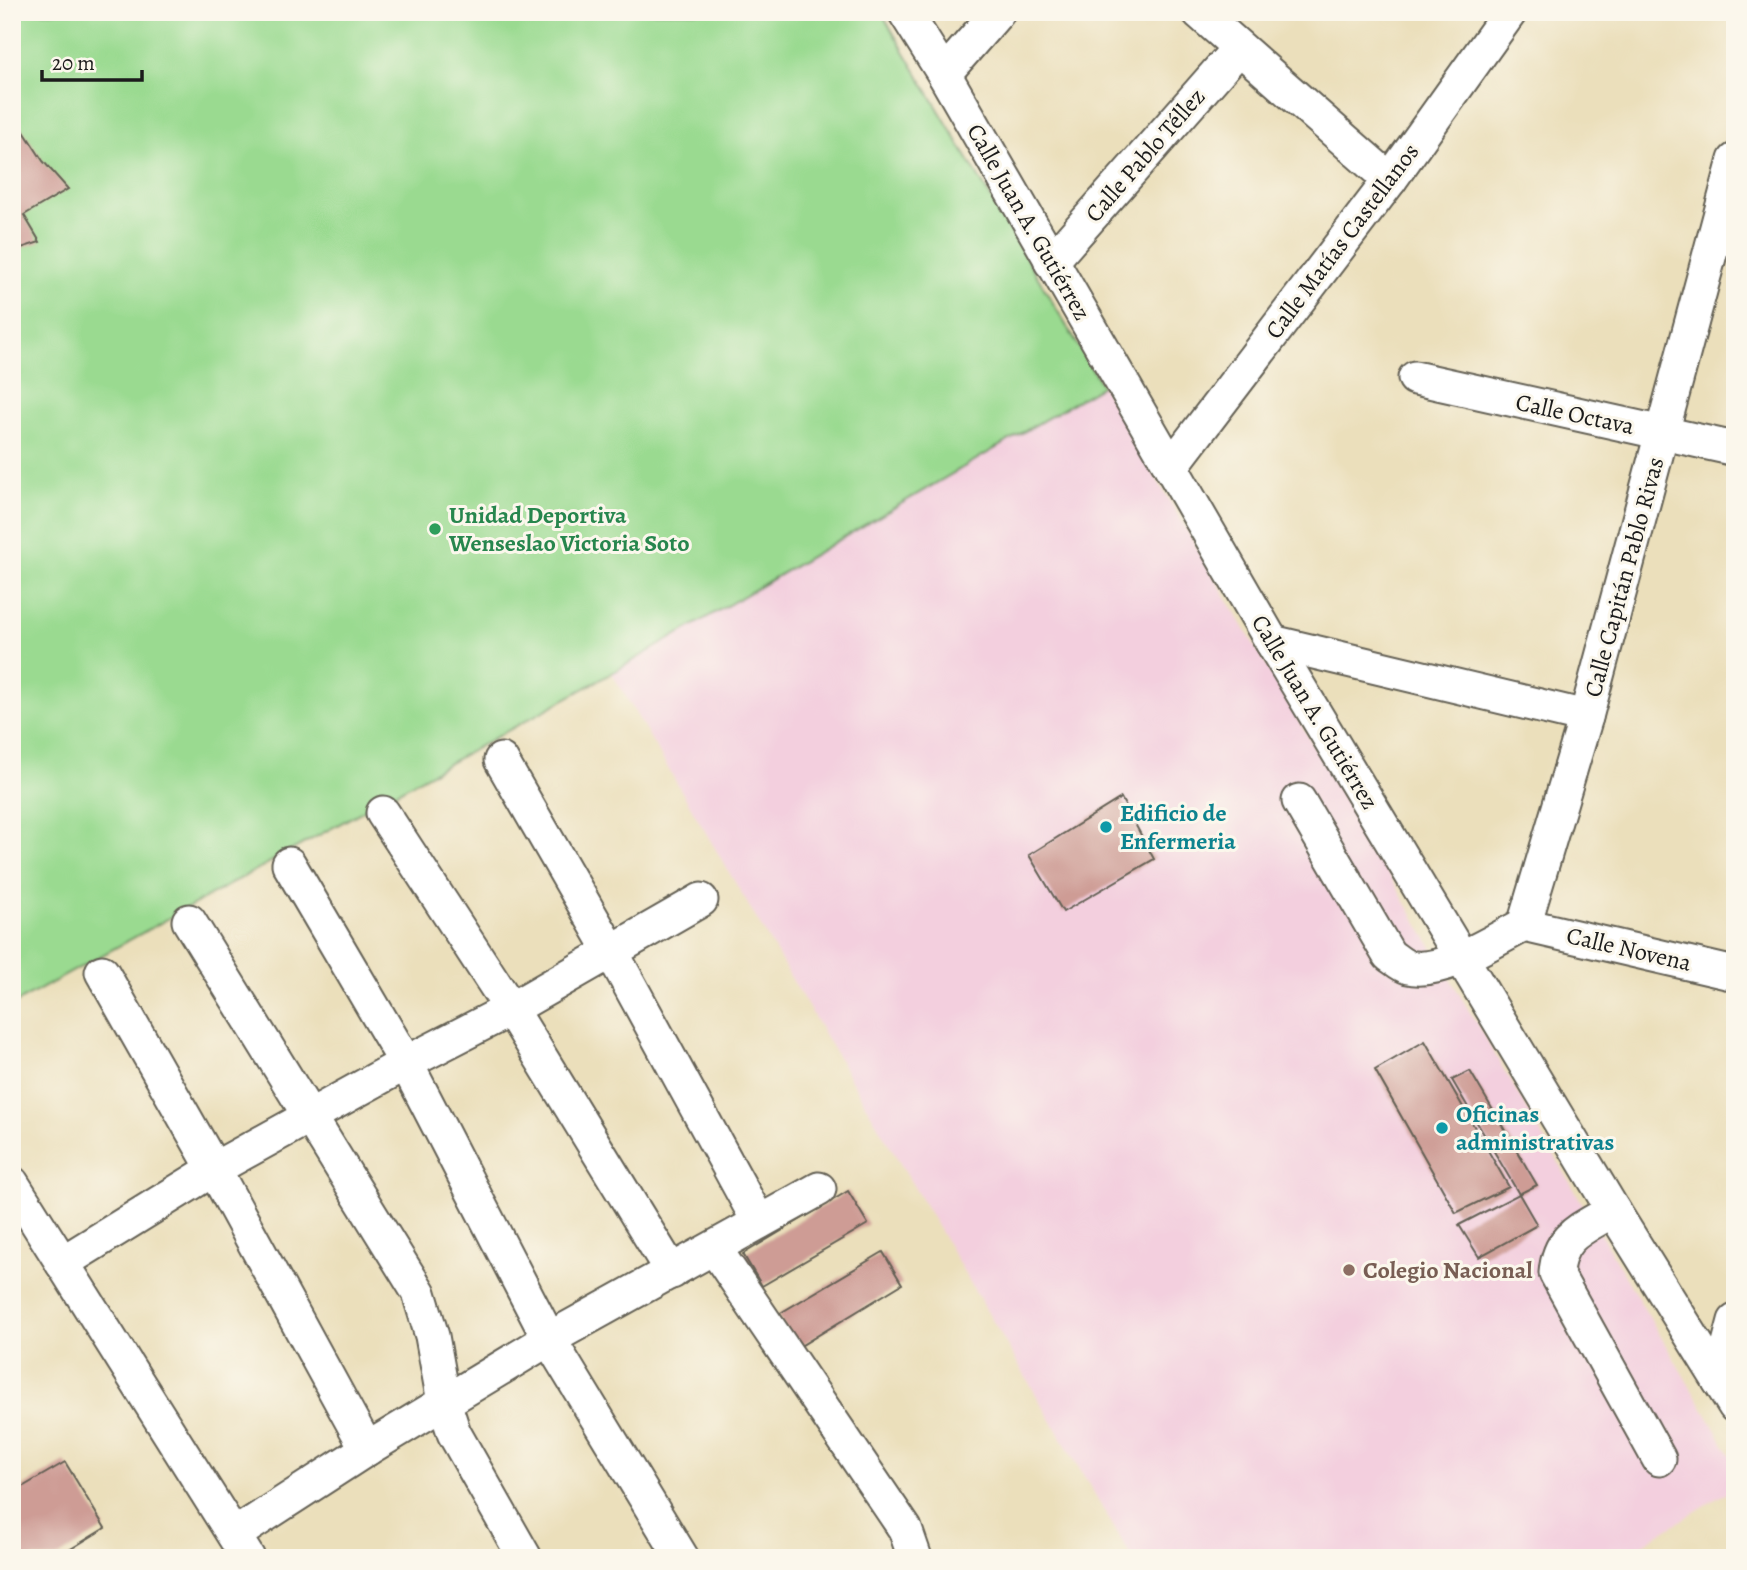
<svg xmlns="http://www.w3.org/2000/svg" width="1747" height="1570" viewBox="0 0 1747 1570" font-family="Alegreya,serif">
  <style>
    .built { fill: #f3cfde }
    .green { fill: #9ada90; stroke: #5b7b56; stroke-width: 2 }
    .building { fill: #ce9c95 }
    .lines { fill: none; stroke-linecap: round; stroke-linejoin: round }
    .minor-casing { stroke: #646054; stroke-width: 37 }
    .minor { stroke: #fff; stroke-width: 33 }
    .leisure-dot { fill: #2e9e5b; stroke: #fbf7ec; stroke-width: 2.5 }
    .culture-dot { fill: #0f9aa8; stroke: #fbf7ec; stroke-width: 2.5 }
    .education-dot { fill: #8d6e63; stroke: #fbf7ec; stroke-width: 2.5 }
    .labels { text-anchor: middle; stroke-width: 6; stroke-linejoin: round; paint-order: stroke }
    .street-label { font-size: 24px; fill: #1c1c1c; stroke: #fbf7ec }
    .leisure-label { font-size: 24px; font-weight: bold; fill: #27864d; stroke: #fbf7ec; text-anchor: start }
    .culture-label { font-size: 24px; font-weight: bold; fill: #0d838f; stroke: #fbf7ec; text-anchor: start }
    .education-label { font-size: 24px; font-weight: bold; fill: #785e54; stroke: #fbf7ec; text-anchor: start }
  </style>
  <rect width="100%" height="100%" fill="#fbf7ec"/>
  <filter id="ink" filterUnits="userSpaceOnUse"><feTurbulence type="fractalNoise" baseFrequency=".0143" numOctaves="2"/><feDisplacementMap in="SourceGraphic" scale="14" xChannelSelector="R" yChannelSelector="G"/><feConvolveMatrix kernelMatrix="1 2 1 2 8 2 1 2 1" color-interpolation-filters="sRGB"/></filter>
  <filter id="wash" filterUnits="userSpaceOnUse"><feTurbulence type="fractalNoise" baseFrequency=".00686" numOctaves="4" result="noise"/><feDisplacementMap in="SourceGraphic" scale="28" xChannelSelector="R" yChannelSelector="G"/><feGaussianBlur stdDeviation="1.57" result="paint"/><feColorMatrix in="noise" values="0 0 0 0 0 0 0 0 0 0 0 0 0 0 0 0 0 1.4 0 .05"/><feComposite in="paint" operator="in"/></filter>
  <g filter="url(#wash)">
    <rect width="100%" height="100%" fill="#ebdfbb"/>
    <polygon class="built" points="1102,386 1735,1463 1735,1487 1620,1558 1132,1558 612,673"/>
    <polygon class="green" points="12,12 881,12 1102,386 612,673 12,1005"/>
    <g id="blocks">
      <g class="building">
        <polygon points="12,113 43,161 68,189 24,215 40,242 12,251"/>
        <polygon points="1121,798 1154,859 1063,912 1029,855"/>
        <polygon points="1425,1041 1509,1187 1456,1213 1375,1070"/>
        <polygon points="1470,1071 1537,1185 1519,1194 1452,1080"/>
        <polygon points="848,1191 868,1224 762,1286 743,1254"/>
        <polygon points="1519,1194 1537,1225 1479,1257 1459,1225"/>
        <polygon points="883,1252 902,1284 797,1348 777,1315"/>
        <polygon points="65,1462 105,1528 56,1558 12,1558 12,1493"/>
      </g>
    </g>
  </g>
  <g filter="url(#ink)">
    <use href="#blocks" fill-opacity="0" stroke="#646054" stroke-width="2"/>
    <g class="lines">
      <defs>
        <g id="minor">
          <polyline points="905,12 944,74 1272,642 1613,1210 1735,1406"/>
          <polyline points="1199,12 1390,180"/>
          <polyline points="944,74 998,12"/>
          <polyline points="1051,262 1239,48"/>
          <polyline points="1415,378 1735,449"/>
          <polyline points="1171,467 1390,180 1510,12"/>
          <polyline points="1272,642 1586,717"/>
          <polyline points="501,760 611,951 759,1222"/>
          <path d="M1299,801L1389,955C1395,959 1401,965 1408,967C1443,975 1494,940 1524,925L1586,717L1735,160"/>
          <polyline points="383,813 511,1009 672,1272"/>
          <polyline points="289,864 406,1063 549,1339 682,1558"/>
          <polyline points="189,921 419,1293 432,1336 444,1402 454,1433 525,1558"/>
          <polyline points="1524,925 1735,974"/>
          <polyline points="102,972 214,1169 367,1449"/>
          <polyline points="12,1183 248,1558"/>
          <path d="M1613,1210C1583,1229 1559,1234 1556,1273L1659,1459"/>
          <polyline points="715,1249 905,1529 915,1558"/>
          <polyline points="62,1263 214,1169 406,1063 511,1009 701,900"/>
          <polyline points="1719,1381 1735,1321"/>
          <polyline points="234,1535 367,1449 549,1339 819,1189"/>
        </g>
      </defs>
      <use href="#minor" class="minor-casing"/>
      <use href="#minor" class="minor"/>
    </g>
  </g>
  <circle class="leisure-dot" cx="435" cy="529" r="7"/>
  <g class="culture-dot">
    <circle cx="1106" cy="827" r="7"/>
    <circle cx="1442" cy="1128" r="7"/>
  </g>
  <circle class="education-dot" cx="1349" cy="1270" r="7"/>
  <g class="labels">
    <g class="street-label">
      <text transform="translate(1145 155) rotate(-49)" y="8">Calle Pablo Téllez</text>
      <text transform="translate(1029 222) rotate(60)" y="8">Calle Juan A. Gutiérrez</text>
      <text transform="translate(1342 241) rotate(-53)" y="8">Calle Matías Castellanos</text>
      <text transform="translate(1575 414) rotate(12)" y="8">Calle Octava</text>
      <text transform="translate(1624 577) rotate(-75)" y="8">Calle Capitán Pablo Rivas</text>
      <text transform="translate(1315 712) rotate(59)" y="8">Calle Juan A. Gutiérrez</text>
      <text transform="translate(1629 949) rotate(13)" y="8">Calle Novena</text>
    </g>
    <g class="leisure-label">
      <text x="449" y="523">Unidad Deportiva<tspan x="449" dy="28">Wenseslao Victoria Soto</tspan></text>
    </g>
    <g class="culture-label">
      <text x="1120" y="821">Edificio de<tspan x="1120" dy="28">Enfermeria</tspan></text>
      <text x="1456" y="1122">Oficinas<tspan x="1456" dy="28">administrativas</tspan></text>
    </g>
    <g class="education-label">
      <text x="1363" y="1278">Colegio Nacional</text>
    </g>
  </g>
  <rect width="1747" height="1570" fill="none" stroke="#fbf7ec" stroke-width="42"/>
  <path d="M42 70v10h100v-10" fill="none" stroke="#1c1c1c" stroke-width="3.5"/>
  <text x="52" y="70" font-size="21" fill="#1c1c1c" stroke="#fbf7ec" stroke-width="5" paint-order="stroke">20 m</text>
</svg>
